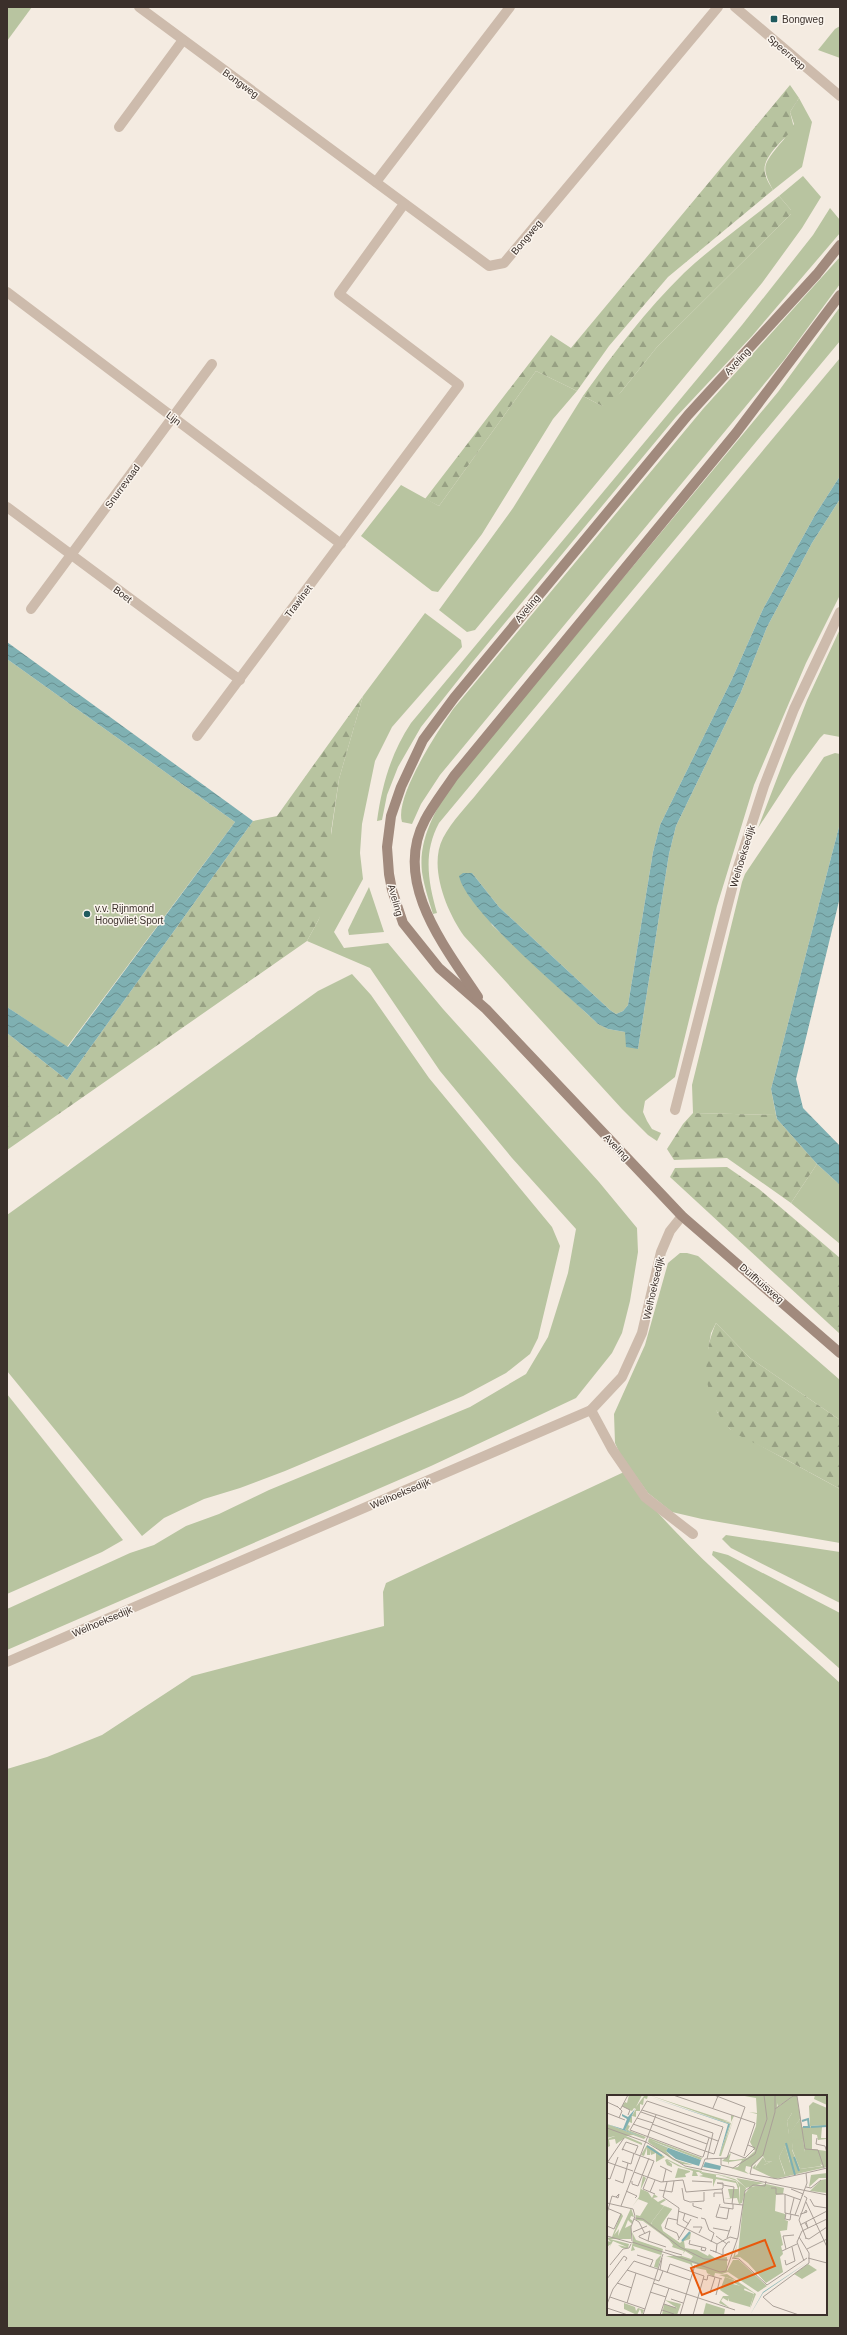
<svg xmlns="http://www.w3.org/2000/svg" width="847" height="2335" viewBox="0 0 847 2335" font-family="Arial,sans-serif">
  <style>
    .grass { fill: #b8c4a0; fill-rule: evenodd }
    .forest { fill: url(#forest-firs) }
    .water { fill: url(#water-waves) }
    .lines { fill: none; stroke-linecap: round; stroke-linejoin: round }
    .minor { stroke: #cdbbac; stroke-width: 10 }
    .secondary { stroke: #a18a7d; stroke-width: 10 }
    .poi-dot { fill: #1f5a5e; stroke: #fbf5ee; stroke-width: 1.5 }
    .labels { text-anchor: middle; stroke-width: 3; stroke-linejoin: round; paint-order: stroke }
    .poi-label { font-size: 10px; fill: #3b302b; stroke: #fbf5ee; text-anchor: start }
    .street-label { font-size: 10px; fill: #3b302b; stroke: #fbf5ee }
    .inset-river { fill: none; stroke: #7fb0b2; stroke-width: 2 }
    .inset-road { fill: none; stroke: #aaa098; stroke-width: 1 }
    .view { fill: #e8590c; fill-opacity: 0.15; stroke: #e8590c; stroke-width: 2 }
    .inset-edge { fill: none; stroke: #3b302b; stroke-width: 2 }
  </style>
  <defs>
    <pattern id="forest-firs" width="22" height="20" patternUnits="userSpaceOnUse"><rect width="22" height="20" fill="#b8c4a0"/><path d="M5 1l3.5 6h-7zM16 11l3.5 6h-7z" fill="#97a083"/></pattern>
    <pattern id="water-waves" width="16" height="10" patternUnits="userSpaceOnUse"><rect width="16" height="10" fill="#7fb0b2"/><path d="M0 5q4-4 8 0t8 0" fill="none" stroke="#699091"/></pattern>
  </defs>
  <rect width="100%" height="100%" fill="#f4ebe1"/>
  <g class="grass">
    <polygon points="7,7 32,7 7,41"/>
    <polygon points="840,26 840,58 818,50 835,29"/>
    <path d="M799,98L812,122L802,167L773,190C761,167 763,165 779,145C785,139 789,131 794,124L790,112Z"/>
    <polygon points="803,176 821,197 802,228 762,283 475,630 467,632 439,610 513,508 583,396 602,406 621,392 657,347 791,214 791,210 779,196"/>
    <path d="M830,208L840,220V233L752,336L676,417L470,665L421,727L398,767L387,795L382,820L377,821C382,785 391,753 411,723L742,325L813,235Z"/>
    <path d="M840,257V284L784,360L440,775L421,804L412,824L402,822C394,797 439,729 454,708L703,409Z"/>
    <path d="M840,307V341L439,823C423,853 428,881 437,913L433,914C429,901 424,886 422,872C418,838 437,807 455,780L778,392Z"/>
    <path d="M840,358V476L815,515L763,609L732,679L660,825L653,852L628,1005L623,1011L616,1014L610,1010L499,907L472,873L492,925L598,1024L608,1029L625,1032L638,1049L669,854L676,826L741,692L767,627L812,543L840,499V595L806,663L754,785L717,906L675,1077L645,1101L643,1112L647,1121L652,1129L661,1133L657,1141L648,1135L622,1109L464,936C447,912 428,867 443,838C452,821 467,806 479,791Z"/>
    <polygon points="536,371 577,391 553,419 482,534 438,592 432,591 361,536 401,485 439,506"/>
    <polygon points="425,613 461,640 462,647 392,727 375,761 362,824 360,853 363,879 334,932 344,948 388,943 443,1009 599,1182 637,1228 638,1252 630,1301 622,1333 612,1353 576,1398 431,1466 7,1650 7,1609 130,1553 154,1545 186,1526 219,1514 269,1490 470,1407 526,1374 548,1337 568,1273 576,1229 512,1158 440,1071 370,968 307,941 319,919 339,779 363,696"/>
    <polygon points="840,629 840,737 824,734 820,738 792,776 758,828 807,700"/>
    <polygon points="7,659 235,822 67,1047 7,1007"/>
    <polygon points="835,753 840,754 840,823 771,1089 776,1115 693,1113 692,1085 742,882 745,874 824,757"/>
    <polygon points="369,887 384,932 349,935 348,930"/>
    <polygon points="352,974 371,995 429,1078 552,1227 560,1246 538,1338 530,1354 506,1373 463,1396 285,1471 240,1488 204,1499 164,1518 142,1536 7,1371 7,1215 318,991"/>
    <polygon points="817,1164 840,1185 840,1244 791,1203"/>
    <polygon points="680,1253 687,1253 698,1256 840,1380 840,1420 750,1358 716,1323 711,1333 708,1351 717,1412 730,1429 840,1489 840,1543 702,1519 672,1512 648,1493 620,1454 615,1443 614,1414 645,1345 668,1263"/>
    <polygon points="7,1394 123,1540 102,1552 7,1594"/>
    <path d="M624,1472C683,1550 768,1617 840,1683V2328H7V1769L47,1757L102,1735L192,1676L384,1626L383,1592L386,1583ZM608,2096H826V2314H608Z"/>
    <polygon points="726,1535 840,1552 840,1603 731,1548 722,1539"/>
    <polygon points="713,1551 728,1555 840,1613 840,1669 712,1555"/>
  </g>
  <g class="forest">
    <path d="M790,85L799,98L790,112L794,128C785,139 761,157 765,173C766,179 770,185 773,190L668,277L609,346L577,391L536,371L439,506L425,499L551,335L571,348Z"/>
    <path d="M779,196L791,210V214L657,347L621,392L607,405L602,406L583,396C614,353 646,310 684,273C714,245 748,221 779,196Z"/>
    <polygon points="363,696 339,779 331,832 331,888 319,919 307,941 7,1150 7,1033 67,1080 253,821 277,816"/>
    <polygon points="693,1113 776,1115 777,1119 817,1164 791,1203 727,1158 674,1160 667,1149 683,1124"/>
    <polygon points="727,1167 759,1189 840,1258 840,1334 670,1177 675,1168"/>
    <path d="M716,1323L750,1358L840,1420V1489C814,1475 788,1460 762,1447C752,1441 737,1436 730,1429C702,1401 701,1357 716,1323Z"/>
  </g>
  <g class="water">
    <path d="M840,476V499L812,543L767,627L741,692L676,826L669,854L638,1049L626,1047L625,1032L608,1029L598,1024C567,994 467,912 459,876L463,873H472L499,907L610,1010L616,1014L623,1011L628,1005L653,852L660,825L732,679L763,609L815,515Z"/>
    <polygon points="7,642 253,821 67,1080 7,1033 7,1007 68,1047 235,822 7,659"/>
    <polygon points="840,823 840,897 796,1079 803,1108 840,1146 840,1185 817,1164 777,1119 771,1089"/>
  </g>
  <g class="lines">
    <g class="minor">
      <polyline points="139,7 489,266 504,263 718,7"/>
      <polyline points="735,7 840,96"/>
      <polyline points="119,127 183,40"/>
      <polyline points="376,182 510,7"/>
      <polyline points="7,292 341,544"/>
      <polyline points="7,507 240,680"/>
      <polyline points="31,609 212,364"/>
      <polyline points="197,736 459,385 339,294 404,204"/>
      <polyline points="675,1110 736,873 764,786 794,709 840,612"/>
      <polyline points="591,1410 612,1449 645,1497 693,1534"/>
      <polyline points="7,1662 591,1410 622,1377 642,1333 661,1252 670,1231 682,1216"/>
    </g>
    <g class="secondary">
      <polyline points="840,245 817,274 688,415 454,698 423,740 401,787 391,816 387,847 389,874 392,890 403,923 439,968 486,1009 682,1216 840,1353"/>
      <path d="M478,997C445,947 392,882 425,820C433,805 444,791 454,776L736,433L840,295"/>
    </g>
  </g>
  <g class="poi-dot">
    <rect x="770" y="15" width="8" height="8" rx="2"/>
    <circle cx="87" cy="914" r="4"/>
  </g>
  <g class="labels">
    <g class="poi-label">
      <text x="782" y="23">Bongweg</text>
      <text x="95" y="912">v.v. Rijnmond<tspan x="95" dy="12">Hoogvliet Sport</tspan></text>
    </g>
    <g class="street-label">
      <text transform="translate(787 52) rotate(41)" y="4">Speerreep</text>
      <text transform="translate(241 83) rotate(36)" y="4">Bongweg</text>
      <text transform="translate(526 237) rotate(-50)" y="4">Bongweg</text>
      <text transform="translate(737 361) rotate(-47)" y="4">Aveling</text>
      <text transform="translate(174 418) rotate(37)" y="4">Lijn</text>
      <text transform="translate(122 486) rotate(-54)" y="4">Snurrevaad</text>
      <text transform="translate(123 594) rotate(37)" y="4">Boet</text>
      <text transform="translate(298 601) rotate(-53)" y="4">Trawlnet</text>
      <text transform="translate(527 608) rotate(-50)" y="4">Aveling</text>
      <text transform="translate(742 856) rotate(-73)" y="4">Welhoeksedijk</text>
      <text transform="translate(396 900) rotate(74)" y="4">Aveling</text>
      <text transform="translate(617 1147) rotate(46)" y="4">Aveling</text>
      <text transform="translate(762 1283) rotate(41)" y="4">Duifhuisweg</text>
      <text transform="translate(653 1288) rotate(-77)" y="4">Welhoeksedijk</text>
      <text transform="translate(400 1493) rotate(-23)" y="4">Welhoeksedijk</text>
      <text transform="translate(102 1621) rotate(-23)" y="4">Welhoeksedijk</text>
    </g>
  </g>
  <g transform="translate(607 2095)">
    <rect width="220" height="220" fill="#f4ebe1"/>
    <path d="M22,0H35L29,12L37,1L41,0L40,4L37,3L36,10L33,9V16H29V22L25,21V28L22,27L21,30L23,31L21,35L39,42L37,44L26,40L19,41L35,48V50L18,43L9,49L8,44L2,45L3,51L1,52L0,44L8,41L0,43V29L37,43L18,35L21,27L29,14L27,13L25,16L15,11L18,7L20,8ZM42,0L124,27V20L127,21L124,27L115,25L124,28L118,47L127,23L114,61H112L123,29ZM132,0H170L171,6L170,0H187L171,12V8L170,12L182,4L192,15L195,32L220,30L215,32L214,43H220V72L168,84L145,73L149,69L148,73L157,74V70L165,66L159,67L156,61L144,72L139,71L138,76L142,79L124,73L131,72L135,65L122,67L121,70V67L115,66L124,58L122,65H128L129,61L128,65L140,63L148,56L143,47L149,31L150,19L142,17L150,18L149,3ZM185,18L193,24L182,39L180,26ZM205,39L210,40L211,45L219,44V56L205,54ZM196,44L198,57L216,71L193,74L185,55L186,48ZM178,51L183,67L178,80L172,62ZM42,43L95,63L94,65L43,45L61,53L59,56L66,64L86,70L75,69L66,65L41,47ZM40,50L46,53L58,62L49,67V58L44,60V55L43,60H40V53L37,61L34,60ZM60,64L76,72L95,76L94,78L95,77L157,88L139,93L129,83L109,79V82L129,86L132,91V109L130,103L117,104L123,103L121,94H131L129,88L109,84L106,92V84L92,81L96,80L92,77H89L91,81H85L86,76L71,71L60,65L65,69V72L60,70L58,65ZM71,73L83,76V77L78,79L79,82L68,83ZM36,81L39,83L34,94L41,97L45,103L47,99L51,102L46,103L51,107L57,104L59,105L53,109L65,114L54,130L56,136L73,148L84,137L83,144L77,146L78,153L90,155L101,161L102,159L108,163L120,162V176L126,165H132L160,191L151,197L121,177L115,179L108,178L107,182L100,178L99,175L88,173L92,170L85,168L86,173L83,169L59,161H75L84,164L86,161L78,156L76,159L77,156L65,152L66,150L62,145L36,126L29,125V120L33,121L41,108L31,104L25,112L32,102ZM57,111L64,114L45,129L44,128ZM159,89L177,93L176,99L169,100L168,116L178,119V125L181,126L180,135L173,136L176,150L174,151L176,159L173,162L176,177L159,188L141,168L133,162L126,163L130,149L128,161L131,159L137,100L143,92ZM24,113L27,122L24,121L23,124L26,126L25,129L21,125L18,133L24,130V144H3L22,149L21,153H15L11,150L20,152L6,146L0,157L4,149L0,152V146L4,147L0,143L5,142L14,118L16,121L7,140L12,134L11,141ZM25,137L29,145L56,154L51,173L47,172L49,165L54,160L26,151L28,155L24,156L26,146ZM201,169L210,175L195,184L187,179ZM118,182L127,185L126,189L138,192L137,195L147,199L143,212L122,206L121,203V206L116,203L114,206L123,213L112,208L116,201H122L113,195ZM58,205L74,209L70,220H55L57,209L70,213ZM17,208L28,212L29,216L31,213L37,215L35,220L33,214L30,220L17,214Z" fill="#b8c4a0" fill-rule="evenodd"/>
    <path d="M208,0H220V10L207,4ZM186,1H190L192,15L185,17L182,4ZM206,7L220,13V30L203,31L202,11ZM192,16L193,24L182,40L180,26L185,18ZM193,26L195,42H183L189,30ZM197,36H214L213,43L211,39H204V54H200ZM185,43L184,58L192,78H188L180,49ZM196,44L198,57L210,56L214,71L193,74L185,54L186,45ZM178,50L186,79L179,81L172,62ZM156,62L159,67L165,66L157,70V75L148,73ZM220,78V83H212L202,92L204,80ZM109,79L128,84L137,91L139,93L135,108L132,109L133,93L130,86ZM57,111L65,114L51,133L44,128ZM120,179L149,199L143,214L147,198L127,188L128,185L112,180Z" fill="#b8c4a0"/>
    <path d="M220,84V98L203,96L214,85Z" fill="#b8c4a0"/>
    <path d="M99,208L118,214L117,220H96Z" fill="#b8c4a0"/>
    <path d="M43,2L123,29L112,61L121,29ZM28,14L18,35L37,43L0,29L16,34L20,24L15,21V19L21,22ZM43,46L94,65L92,71L69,64L59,56L61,53ZM98,67L114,71L113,75L96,72ZM201,167L156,198L143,220L156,197Z" fill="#7fb0b2"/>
    <path class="inset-river" d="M195,26L201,24L202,32H196M204,32L220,31M179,48L188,80M40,51L55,61M187,62L192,76M75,146L83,137"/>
    <path class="inset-road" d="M66,0L148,28L137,61M168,0V17L156,60L145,70L143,79L171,84L199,78M0,7L11,12M10,11L15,16L12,23M15,11L23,15L21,20M106,13L111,1M168,14L186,1H190L198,54L211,55L217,73M13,15L21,0M35,15L106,38L100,64M34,17L48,22M0,18L18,25M48,22L111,46M30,23L46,28M26,29L43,35M45,29L100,49M0,33L39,47L78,71L220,100M43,35L81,50L98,56L107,59L116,32L40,6L23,35L95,62H96L98,56L102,43M210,43L209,49L218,51L220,58M15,54L47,66L36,94L48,99M17,54L15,55L19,47L31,51L28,58M123,57L138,63L148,53L141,50M114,63V70L126,73L148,59L160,24L157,0M15,66L24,69L27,58M0,67L26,76M0,68L17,43M53,71L65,77M94,75L98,64L120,63L138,12L107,0M27,77L54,87L76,85L79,97L115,94L117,108L136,110M199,78L220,73M0,83L3,84L11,62M8,85L16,88L21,68M25,86V89L31,91L42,63M85,86L105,87M56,87L59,74M60,87L56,102L72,113L70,129L110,149L123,142L130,144M116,90L127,92L125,109M199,92L204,93L214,85M75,93L77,105L83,107L97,106V97M164,93H169V99H177L194,105M115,94L116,93V88H110L116,89M184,94L196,99L195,101M52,95L65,97L67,86M19,96L30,101L28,103M43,97L48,85M178,100V118L192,121M197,101L200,103L192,125L199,143M107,102V98H116M203,104L207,111L220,113M199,107L220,152M0,108L26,114L28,121L24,132L25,146M86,108V111L95,114M113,109L109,122L120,124L122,113M14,111L49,20M113,112L126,114V109M0,113L14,119L7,134L0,131M71,116L91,123M0,118L5,101L9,102L12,99L11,103L9,102M78,118L76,125L82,129M179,118L178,124L183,125L184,119M183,119L187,103M193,119H194L200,117L199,115L197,118M188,120L200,88L199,78M28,123L36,124L73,152L97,164L121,165M94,123L98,124L102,135L107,138L104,147M27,124L32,127L38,139M70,125L61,123L58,133L70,138L72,143M198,128L201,133L199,127M193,130L220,116M86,132H95L92,138M106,133L122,136M43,136L41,146L32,142V141ZM195,136L190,147L197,166M195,136L220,124M26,137L40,131M0,141L25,148M109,141L120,149M192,142L202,158V168L156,202L166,211L192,220M120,143L124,131M198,143L202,144L220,132M71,145L84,124M83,145L82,149L99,153L98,156L94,155L95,152M41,146L59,152M25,147L93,169M179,154L176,141L187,140M200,154L220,144M58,155L75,160M103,155L109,157L110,149M106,156L116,160V154L121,147H123M175,156L190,149M30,160L46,165L43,172M125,163L132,164L160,190L200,163M201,163L220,168M178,165L179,170L188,166L185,152M90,169L113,177L119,176L131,142L138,96L146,90L158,91L159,86M3,170L16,154L22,153L24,149M20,175L52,186L56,176M53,175L55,163M60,178L63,169L97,181L86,220M0,184L17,161L20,163L18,166M96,184L100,185L101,180L115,184M10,188L25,193M46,188L128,215M43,197L59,202M103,198L108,182M109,200L113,184M3,202L38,214M64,204L76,208M20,208L29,178M0,209L6,194L27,166L83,185M57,209L69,213M0,213L21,220M55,215L67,219M36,220L56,159M53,220L62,193M73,220L88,170"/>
    <path class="view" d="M158,145L168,171L95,200L84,173Z"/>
    <rect width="220" height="220" class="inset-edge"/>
  </g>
  <rect width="847" height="2335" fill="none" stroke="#3b302b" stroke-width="16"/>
</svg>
